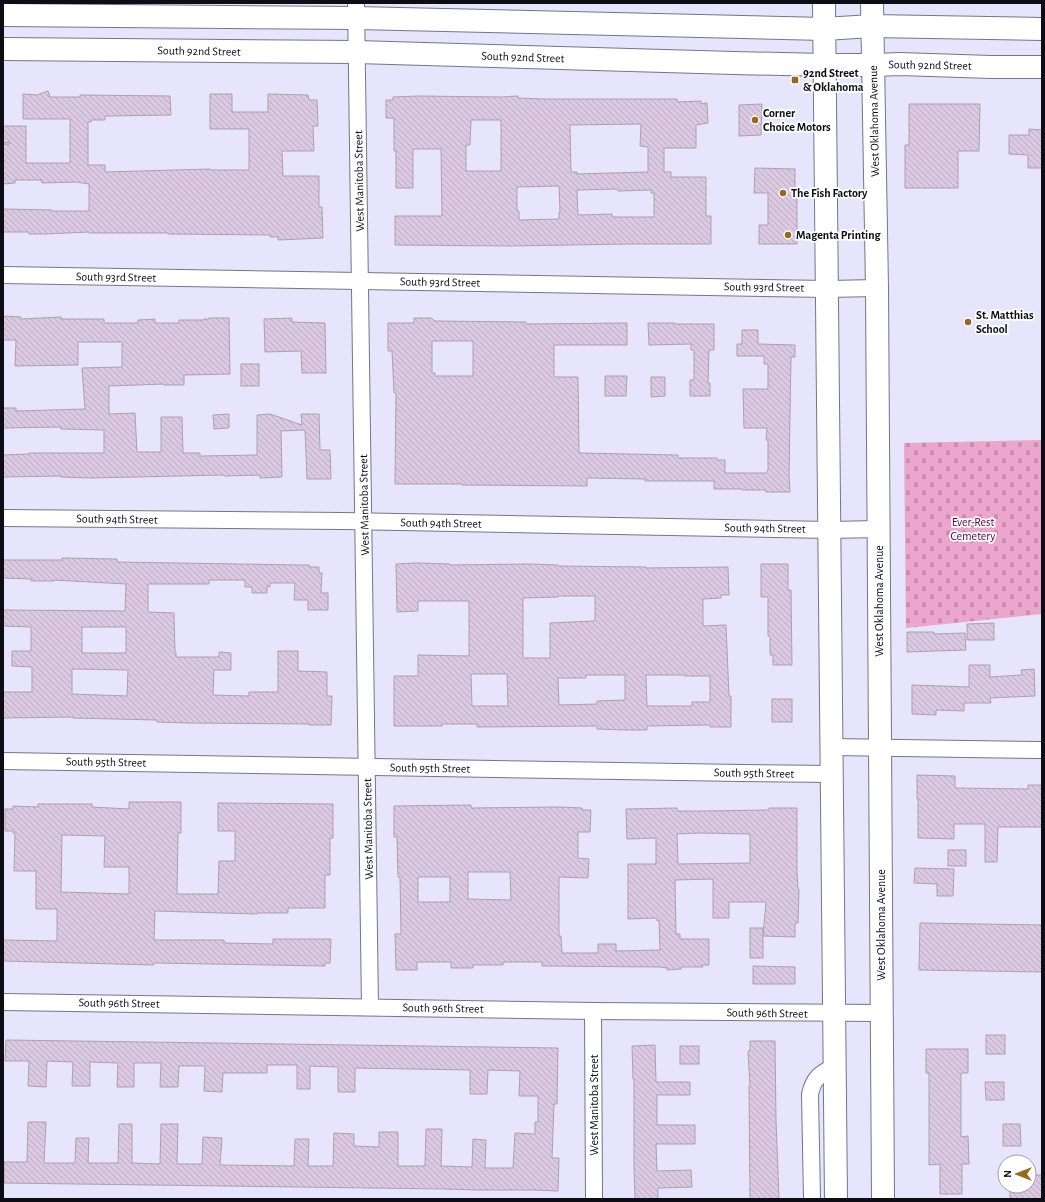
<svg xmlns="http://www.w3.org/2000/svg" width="1045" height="1202" viewBox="0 0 1045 1202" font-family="'Alegreya Sans',sans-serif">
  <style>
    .cemetery { fill: url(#cemetery-stones) }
    .building { fill: url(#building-back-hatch); stroke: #af9eb5; fill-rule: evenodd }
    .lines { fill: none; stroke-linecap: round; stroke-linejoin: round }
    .street-casing { stroke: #76748d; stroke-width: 18 }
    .secondary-casing { stroke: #76748d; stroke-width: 24 }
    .street { stroke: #fff; stroke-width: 16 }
    .secondary { stroke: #fff; stroke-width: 22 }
    .poi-dot { fill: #9b671d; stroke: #fff; stroke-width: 1.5 }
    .labels { text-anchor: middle; stroke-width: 3.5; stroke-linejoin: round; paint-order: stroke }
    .street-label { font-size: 12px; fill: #0e0d16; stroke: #fff }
    .poi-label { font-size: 12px; font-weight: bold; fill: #0e0d16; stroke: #fff; text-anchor: start }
    .park-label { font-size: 12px; fill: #5a013f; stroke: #fff }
  </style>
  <defs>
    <pattern id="cemetery-stones" width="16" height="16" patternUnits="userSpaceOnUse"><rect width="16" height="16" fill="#eca6cd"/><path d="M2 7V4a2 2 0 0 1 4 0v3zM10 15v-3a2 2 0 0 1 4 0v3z" fill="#c98eaf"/></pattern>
    <pattern id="building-back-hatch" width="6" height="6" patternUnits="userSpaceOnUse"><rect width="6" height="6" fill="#dac9e1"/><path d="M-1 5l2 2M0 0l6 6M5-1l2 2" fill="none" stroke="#baabc0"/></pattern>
  </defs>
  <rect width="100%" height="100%" fill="#e6e5fb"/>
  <polygon class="cemetery" points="1042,440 1042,614 906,628 904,443"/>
  <g class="building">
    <polygon points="48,91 50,97 80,97 80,95 170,96 171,115 107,116 105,116 105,120 91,120 91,122 88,122 88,165 105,165 105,172 210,169 210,170 249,170 249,129 210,129 210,94 232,94 232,112 268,112 268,94 308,95 309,100 317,100 318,126 313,126 314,151 282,151 283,176 319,176 319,207 322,207 323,238 278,240 278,237 270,237 270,235 168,234 168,233 89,233 89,232 46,234 29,234 29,232 3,232 3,209 52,210 52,211 89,211 89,184 76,182 42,183 41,180 15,180 15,183 3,184 3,144 10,144 10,142 3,143 3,126 26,126 26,163 70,163 70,119 23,119 23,94 37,95"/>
    <path d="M419,96L501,97L518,96V98L544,99H677V102L701,101V104L707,103L708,123L696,125V148H664V172H671V177H706V216H711V244H629L510,246L395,245V216H442L441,149H413V188H396V151H394V118H386V100H393V97ZM471,120H501V171H466V145H470ZM641,124L640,146L648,147V172L577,174V172H571L570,125ZM559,186L560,212H559V219L519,220V211H517V187ZM618,189V191L651,190V193H654V217H612V214L578,215L577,190Z"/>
    <polygon points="762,104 761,135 739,136 739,105"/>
    <polygon points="909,104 980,104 979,151 958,151 958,188 905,188 905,145 909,145"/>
    <polygon points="1029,129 1042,130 1042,168 1028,168 1028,155 1009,154 1009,135 1029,135"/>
    <polygon points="755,168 795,169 795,193 797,193 797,244 759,244 759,225 768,225 768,193 754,193"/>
    <polygon points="5,316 21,317 21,319 61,317 61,319 104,319 104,323 138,323 138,320 155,319 155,323 179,323 179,320 204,320 204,319 209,319 209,318 229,318 230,374 184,375 184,385 164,385 164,384 109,386 109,414 135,413 137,452 161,452 161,417 182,417 183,453 200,453 200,456 257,455 257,415 270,414 302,425 301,414 319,414 320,450 330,450 331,479 307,479 305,430 281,431 282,477 260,478 260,475 224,476 224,475 90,478 61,477 61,476 3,477 3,455 29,454 29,453 104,453 104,430 61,429 61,427 3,428 3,408 16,408 16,411 85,409 82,368 122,367 122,342 78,342 78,365 15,366 16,340 3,340 3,318"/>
    <polygon points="292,318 292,322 325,323 326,373 302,373 301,351 265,352 264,319"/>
    <path d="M414,318H431L435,321L526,322V324L627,323V345H554V377H578L579,453L678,455V458H717V460H725V473H766L768,470V440H766L767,428H744L743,389H768V364H764V356H737V344H742V330H758V344L795,345V357H791L789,476L790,492H766V490H742V489H714V481H645V479L587,478V486L462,485V484H395L396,393H394L392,351H388V323H414ZM432,341H473V376H435V373H432Z"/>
    <polygon points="648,323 675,323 675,324 714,324 714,350 709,350 708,383 710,383 710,396 690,396 690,380 694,380 694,350 691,350 691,344 649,345"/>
    <rect x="241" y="364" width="18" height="22"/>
    <polygon points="605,376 627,376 626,396 605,396"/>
    <polygon points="651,377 665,377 665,396 651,397"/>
    <polygon points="229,414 229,428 214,429 213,415"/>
    <path d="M62,558L117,559V562L301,565H309V567H319V573H322L321,593H328V610H308V600H294L295,583H270V587L267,586V593H252V587H245V580H209V584H148V612L174,613L175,652H176V657H219V652L231,653V670H214L213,695L249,696V692H278V651H298V671L327,672V696H332L331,725H309V724L188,723L157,722V720L73,718V717L3,718V692H32V667L12,666V651H31V627L3,626V610L125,611L126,584L54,580V581H31V579L3,578V560H62ZM82,627H126V653H82ZM72,669L128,670L127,696L72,694Z"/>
    <path d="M417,563L450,564V565L530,564L558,565V566L646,567V568L728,567L729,595H721V598L703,599V626L726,625L729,696H731V727H710V725L647,726V730H625L597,729V726L477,727V724H442V726H394V676H418V655L469,656V601H418V611L397,612L396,564ZM558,596H595V620L594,621L550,623V658H523V598L558,597ZM471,674H507L508,706H472ZM586,675H625V700L597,701V704L559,705L558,678H586ZM646,675H684V676H710V702H692V706H647Z"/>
    <polygon points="761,564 788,564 788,590 791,590 792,665 773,665 773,655 770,655 770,636 768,636 768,597 761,597"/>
    <polygon points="994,623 994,640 967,640 967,624"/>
    <polygon points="907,632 934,632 934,634 965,633 966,650 907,652"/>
    <polygon points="969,665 990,665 990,677 1022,675 1021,670 1034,669 1035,696 990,698 991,703 964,703 964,711 936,710 936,715 912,714 912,685 969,687"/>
    <rect x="772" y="699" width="20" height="23"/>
    <polygon points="917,775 955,776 955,788 1028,789 1028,785 1042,785 1042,827 998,827 997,862 985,862 985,824 954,824 954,839 918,838 918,799 917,799"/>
    <path d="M129,802H181V833H178L177,894H218L219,861H235V831H218V803L333,804V838H330V875H325V908H288V913H257V914L155,911L154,940H224V942L226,943L273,944V939H331L330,963H325V966L154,963V965L3,961V940L57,941V909H36V871H14L15,833H13V831H5V809H13V806L38,807V804H92V807L129,809ZM62,835L105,836L104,867H129V894L61,892Z"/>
    <path d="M471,805V808L559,807L582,808V810H591L590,832H578V858L589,859L588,878L559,877V936H561L562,953H598V944H616V951L660,950L659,920L657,921V918L628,919V864H656V838L627,839L626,809L677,808V811H704L769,810V808H797V872L798,889H799L798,923H795V937L763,936L766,902H729V918H713V879L675,880L676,934H680V939H709V965H702L703,967H681V969L667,970V968L660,967L542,966V962H503V965H473V968H451V962H417V970H396L395,934H401L400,877H398L397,837H394V806ZM700,833L750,834V863L678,864L677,834ZM468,872H510L511,900L468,899ZM418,877H450V902H418Z"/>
    <rect x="948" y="850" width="18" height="16"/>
    <polygon points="915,868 954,869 953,896 937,896 937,884 914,883"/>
    <polygon points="920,923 1042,925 1042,972 919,970"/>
    <rect x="750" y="928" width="13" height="30"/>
    <polygon points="753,966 795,967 795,984 753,984"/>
    <rect x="986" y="1035" width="19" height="19"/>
    <polygon points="6,1040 558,1048 557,1104 554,1104 552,1158 559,1158 558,1191 533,1190 478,1190 445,1189 4,1183 4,1162 27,1162 28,1122 46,1122 44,1163 75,1163 76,1138 89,1138 88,1163 118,1163 119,1124 132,1124 132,1163 160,1164 161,1124 178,1124 177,1164 202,1164 203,1137 222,1138 220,1165 294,1166 295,1139 309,1139 308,1166 333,1166 334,1133 354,1134 354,1146 379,1147 379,1132 398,1132 398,1166 425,1166 426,1129 442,1129 441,1166 472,1167 473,1139 486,1140 485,1168 513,1168 515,1133 535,1134 535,1122 538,1122 538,1096 519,1096 520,1071 488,1070 487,1094 470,1094 470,1070 355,1068 355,1092 338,1092 338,1067 310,1066 310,1089 297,1089 297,1065 267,1065 267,1073 223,1073 222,1092 204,1091 205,1066 179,1066 178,1087 160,1087 161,1063 134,1063 134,1087 117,1087 118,1063 90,1062 90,1086 72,1086 73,1062 47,1061 46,1087 28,1086 29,1061 5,1061"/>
    <polygon points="750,1041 775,1041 776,1120 779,1199 750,1199 749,1086 750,1086 748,1051 750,1051"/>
    <polygon points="655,1045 656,1082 690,1082 690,1095 657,1095 657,1125 695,1125 695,1144 656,1144 657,1171 691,1170 692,1187 658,1188 658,1199 635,1199 634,1167 634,1079 633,1079 632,1046"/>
    <rect x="680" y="1046" width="19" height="18"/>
    <polygon points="926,1049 968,1049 968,1073 961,1073 961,1137 968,1136 969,1164 962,1164 962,1194 940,1194 940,1164 929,1165 929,1073 926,1073"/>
    <polygon points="985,1082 1004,1082 1004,1100 986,1100"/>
    <polygon points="1003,1124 1020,1124 1021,1146 1003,1146"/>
    <polygon points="1029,1175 1042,1175 1042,1199 1010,1199 1010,1186 1029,1186"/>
  </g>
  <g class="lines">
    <defs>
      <g id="street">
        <polyline points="356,3 370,1007"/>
        <polyline points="3,275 828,289 877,288"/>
        <polyline points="3,518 343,521 830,530 878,529"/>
        <polyline points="832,747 1042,750"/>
        <polyline points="3,761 742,773 832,774"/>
        <polyline points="3,1002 593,1011 882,1013"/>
        <polyline points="593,1011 594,1199"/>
        <path d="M812,1199L810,1094C814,1077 820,1074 835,1066"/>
      </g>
      <g id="secondary">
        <polyline points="824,3 836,1199"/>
        <polyline points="872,3 877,288 883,1199"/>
        <polyline points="3,15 356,18 824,29 872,26 1042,29"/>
        <polyline points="3,49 357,52 734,63 824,65 873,65 900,64 991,67 1042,67"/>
      </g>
    </defs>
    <use href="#street" class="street-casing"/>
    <use href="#secondary" class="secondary-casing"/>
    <use href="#street" class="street"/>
    <use href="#secondary" class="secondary"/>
  </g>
  <g class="poi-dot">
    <rect x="791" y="76" width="8" height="8" rx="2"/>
    <circle cx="755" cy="120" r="4"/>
    <circle cx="783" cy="193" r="4"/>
    <circle cx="788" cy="235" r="4"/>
    <circle cx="968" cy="322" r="4"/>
  </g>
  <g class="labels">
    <g class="street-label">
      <text transform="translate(199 51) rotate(1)" y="4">South 92nd Street</text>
      <text transform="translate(523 57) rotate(2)" y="4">South 92nd Street</text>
      <text transform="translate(930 65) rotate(1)" y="4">South 92nd Street</text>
      <text transform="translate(874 121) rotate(-91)" y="4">West Oklahoma Avenue</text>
      <text transform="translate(359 181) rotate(-91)" y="4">West Manitoba Street</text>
      <text transform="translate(116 277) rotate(1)" y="4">South 93rd Street</text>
      <text transform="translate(440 282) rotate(1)" y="4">South 93rd Street</text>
      <text transform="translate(764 287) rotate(1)" y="4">South 93rd Street</text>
      <text transform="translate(364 505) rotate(-91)" y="4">West Manitoba Street</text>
      <text transform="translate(117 519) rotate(1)" y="4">South 94th Street</text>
      <text transform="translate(441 523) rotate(1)" y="4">South 94th Street</text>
      <text transform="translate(765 528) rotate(1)" y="4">South 94th Street</text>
      <text transform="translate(879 601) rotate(-90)" y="4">West Oklahoma Avenue</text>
      <text transform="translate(106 762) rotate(1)" y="4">South 95th Street</text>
      <text transform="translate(430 768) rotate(1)" y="4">South 95th Street</text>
      <text transform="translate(754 773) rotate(1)" y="4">South 95th Street</text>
      <text transform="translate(368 829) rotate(-91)" y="4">West Manitoba Street</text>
      <text transform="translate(881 925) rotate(-90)" y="4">West Oklahoma Avenue</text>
      <text transform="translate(119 1003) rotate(1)" y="4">South 96th Street</text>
      <text transform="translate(443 1008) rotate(1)" y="4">South 96th Street</text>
      <text transform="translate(767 1013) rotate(1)" y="4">South 96th Street</text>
      <text transform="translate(594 1105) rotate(-90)" y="4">West Manitoba Street</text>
    </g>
    <g class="poi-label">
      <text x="803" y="77">92nd Street<tspan x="803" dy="14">&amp; Oklahoma</tspan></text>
      <text x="763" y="117">Corner<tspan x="763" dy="14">Choice Motors</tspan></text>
      <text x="791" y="197">The Fish Factory</text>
      <text x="796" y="239">Magenta Printing</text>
      <text x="976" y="319">St. Matthias<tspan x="976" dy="14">School</tspan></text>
    </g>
    <g class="park-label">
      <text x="973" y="526">Ever-Rest<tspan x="973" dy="14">Cemetery</tspan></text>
    </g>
  </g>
  <rect width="1045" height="1202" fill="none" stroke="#0e0d16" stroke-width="8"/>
  <g transform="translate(1017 1174) rotate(270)"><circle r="19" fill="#ffffff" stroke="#9f9ea2"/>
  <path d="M0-3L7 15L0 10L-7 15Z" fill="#9b671d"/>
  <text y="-6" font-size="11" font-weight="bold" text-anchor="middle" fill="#0e0d16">N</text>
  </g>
</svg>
